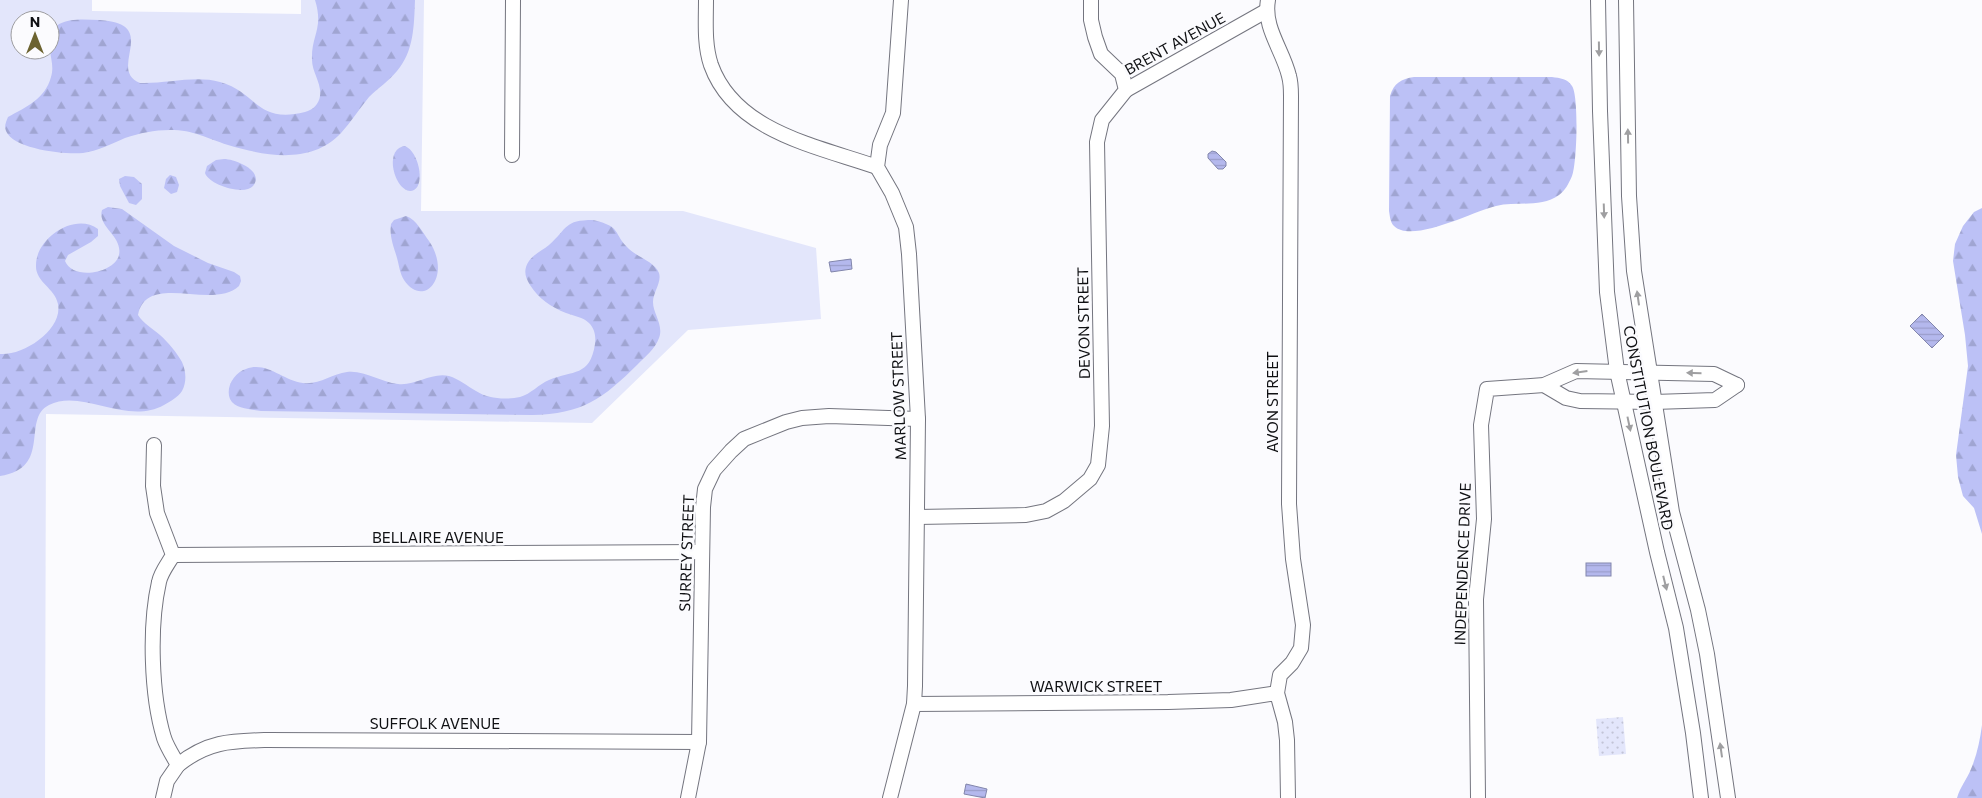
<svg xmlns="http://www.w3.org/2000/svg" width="1982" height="798" viewBox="0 0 1982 798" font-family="Commissioner,sans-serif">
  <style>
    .grass { fill: #e3e6fb; fill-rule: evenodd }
    .forest { fill: url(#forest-firs) }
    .park { fill: url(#park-dots) }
    .water { fill: url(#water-rules); stroke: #8286ac }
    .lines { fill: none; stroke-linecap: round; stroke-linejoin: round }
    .minor-casing { stroke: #74757f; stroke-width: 16 }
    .minor { stroke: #fff; stroke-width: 14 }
    .oneway { fill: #9f9fa1 }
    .labels { text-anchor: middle; stroke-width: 5; stroke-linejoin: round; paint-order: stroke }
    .street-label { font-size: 15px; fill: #0f1013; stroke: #fbfbfe }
  </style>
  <defs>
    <pattern id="forest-firs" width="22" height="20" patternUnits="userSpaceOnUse" patternTransform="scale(1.25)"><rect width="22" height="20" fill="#bcc1f6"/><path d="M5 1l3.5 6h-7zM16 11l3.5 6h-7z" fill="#a0a5d2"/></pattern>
    <pattern id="park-dots" width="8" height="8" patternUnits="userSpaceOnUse" patternTransform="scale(1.25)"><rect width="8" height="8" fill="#e3e6fb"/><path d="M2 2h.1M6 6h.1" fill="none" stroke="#c2c4d6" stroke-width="1.8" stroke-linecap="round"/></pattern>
    <pattern id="water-rules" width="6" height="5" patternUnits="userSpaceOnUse" patternTransform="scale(1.25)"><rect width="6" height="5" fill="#b4b8ed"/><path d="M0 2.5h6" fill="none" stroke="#9a9dca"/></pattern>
  </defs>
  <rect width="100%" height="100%" fill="#fbfbfe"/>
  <path class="grass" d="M0,0H92V11L301,14V0H424L421,211H683L816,248L821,319L688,330L592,423L46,414L45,798H0ZM20,20H50V50H20Z"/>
  <g class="forest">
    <path d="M315,0H415C414,26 414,51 397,71C389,81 378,88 369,97C359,109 351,122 341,133C311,165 265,156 228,145C206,138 194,130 170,130C154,130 140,133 125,138C112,144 97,151 83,153C65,155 13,149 6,131C4,126 6,122 8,117C26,107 45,99 51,77C54,67 51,60 50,50C46,16 75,19 100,20C162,24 106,69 140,83C166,84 195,75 220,82C257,92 256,124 305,112C313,110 319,104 320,96C322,84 312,72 312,60C311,35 324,29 315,0Z"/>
    <path d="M1414,77H1552C1560,78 1568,79 1572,86C1579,96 1577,164 1572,176C1569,183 1565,191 1559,195C1541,208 1517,201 1496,206C1474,211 1412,244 1394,226C1390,222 1390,216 1389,211L1390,96C1394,83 1401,79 1414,77Z"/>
    <path d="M405,146C419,152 425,184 414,190C397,198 381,149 405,146Z"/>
    <path d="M224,159C235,159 265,171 253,186C244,196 209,185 205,173L207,166L216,160Z"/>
    <polygon points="170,175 176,177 179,185 177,192 171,194 164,188 166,179"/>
    <polygon points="125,176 134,177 142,184 142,199 136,205 129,203 120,186 119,179"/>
    <path d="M108,207L122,209L174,246L208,263L234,272L240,276L241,281L239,286C212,311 147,271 138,315C144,324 152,328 160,335C168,342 177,353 182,362C186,371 187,382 182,391C178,397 171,401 164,405C126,426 82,388 49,405C21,419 53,468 0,476V354C23,356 63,330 58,304C55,288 35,282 36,265C36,238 75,212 98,229V236L91,242L68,255L65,261C73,281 115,273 119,255C123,236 97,227 102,210Z"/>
    <polygon points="1982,208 1982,534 1974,508 1963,496 1958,477 1956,455 1968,366 1965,335 1953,261 1955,244 1963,226 1974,212"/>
    <path d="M406,216C417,220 422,232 429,241C453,277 423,309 404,280C400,274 399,265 397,258C394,247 389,236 391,224L394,220Z"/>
    <path d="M593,220C623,227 612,233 629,249C637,257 655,262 659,273C662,282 653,292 653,302C653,314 664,325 659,338C655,349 645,357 638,364C603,399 582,414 532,415L261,411C250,409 235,409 230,399C225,387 235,372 246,369C267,361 283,381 303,383C319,385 332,374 347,372C365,370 380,382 398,384C416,386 431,372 449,376C459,379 467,386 476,391C488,399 506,400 520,397C531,394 539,384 549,380C573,370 590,377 595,344C596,337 595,329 589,323C583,317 574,316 566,313C551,307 539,299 530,285C525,277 523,270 529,261C534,254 543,250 549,245C568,228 564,220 593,220Z"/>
    <path d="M1982,725V798H1957C1960,787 1967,779 1971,769C1977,755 1980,740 1982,725Z"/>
  </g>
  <polygon class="park" points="1623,717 1626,754 1599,756 1596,719"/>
  <g class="water">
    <polygon points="1212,151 1216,152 1226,162 1226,166 1223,169 1218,169 1208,158 1208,154"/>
    <polygon points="851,259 852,269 831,272 829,262"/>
    <polygon points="1922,314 1944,336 1932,348 1910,326"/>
    <rect x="1586" y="563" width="25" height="13"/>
    <polygon points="966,784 987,789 985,798 964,794"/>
  </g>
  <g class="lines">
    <defs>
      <g id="minor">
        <path d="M706,0C706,21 704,44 711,65C735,132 817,146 877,167"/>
        <path d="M1268,0C1263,28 1283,50 1289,76C1291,83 1291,90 1291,96L1289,504L1293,559L1303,625L1301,648L1292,663L1280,675L1277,693L1285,722L1287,740L1288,798"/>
        <polyline points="1598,0 1600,111 1607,292 1617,371 1657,552 1676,628 1693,733 1701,798"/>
        <polyline points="1626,0 1629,196 1634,271 1672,512 1698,610 1707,654 1728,798"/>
        <polyline points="1126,90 1266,11"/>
        <polyline points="512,155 513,0"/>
        <polyline points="1544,385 1566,398 1580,401 1654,402 1715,400 1737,385"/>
        <path d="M154,445L153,486L157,513L173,555C168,564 161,572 159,582C149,626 151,695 164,738C167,747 173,756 178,765L167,781L163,798"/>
        <polyline points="917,517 1026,515 1046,511 1064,501 1090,479 1098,465 1102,426 1097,142 1102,120 1126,90 1122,74 1101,54 1095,37 1091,20 1091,0"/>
        <polyline points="173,555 702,552"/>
        <polyline points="914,704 1168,702 1231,700 1277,693"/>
        <path d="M178,765C208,741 231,741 267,740L699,742"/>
        <polyline points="688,798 699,742 703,507 705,489 714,470 731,451 744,439 786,422 802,418 829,416 918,419"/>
        <polyline points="890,798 914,704 915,686 918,419 909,254 906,227 892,193 877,167 880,145 893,113 901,0"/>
        <polyline points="1478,798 1476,599 1484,519 1481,425 1487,389 1544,385 1576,371 1714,374 1737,385"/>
      </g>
    </defs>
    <use href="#minor" class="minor-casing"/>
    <use href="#minor" class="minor"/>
  </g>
  <defs><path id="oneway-solid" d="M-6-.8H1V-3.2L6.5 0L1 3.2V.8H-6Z" transform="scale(1.25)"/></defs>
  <g class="oneway">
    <use href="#oneway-solid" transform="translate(1599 49) rotate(89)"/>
    <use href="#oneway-solid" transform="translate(1628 136) rotate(-91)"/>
    <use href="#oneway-solid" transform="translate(1604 211) rotate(88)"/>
    <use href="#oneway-solid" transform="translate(1638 298) rotate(-98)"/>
    <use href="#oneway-solid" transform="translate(1580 372) rotate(172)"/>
    <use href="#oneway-solid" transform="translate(1694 373) rotate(-179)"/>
    <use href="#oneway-solid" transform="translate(1629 424) rotate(78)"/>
    <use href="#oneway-solid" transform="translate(1665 583) rotate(76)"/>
    <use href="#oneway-solid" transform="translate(1721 750) rotate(-98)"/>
  </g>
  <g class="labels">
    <g class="street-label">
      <text transform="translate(1175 44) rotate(-29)" y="5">BRENT AVENUE</text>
      <text transform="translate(1084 323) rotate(-91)" y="5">DEVON STREET</text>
      <text transform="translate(899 396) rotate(-92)" y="5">MARLOW STREET</text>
      <text transform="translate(1273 402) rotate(-90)" y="5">AVON STREET</text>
      <text transform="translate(1648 428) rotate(79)" y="5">CONSTITUTION BOULEVARD</text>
      <text x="438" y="543">BELLAIRE AVENUE</text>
      <text transform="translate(687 553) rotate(-88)" y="5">SURREY STREET</text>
      <text transform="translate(1463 564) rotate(-88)" y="5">INDEPENDENCE DRIVE</text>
      <text x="1096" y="692">WARWICK STREET</text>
      <text x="435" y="729">SUFFOLK AVENUE</text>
    </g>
  </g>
  <g transform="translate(35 35)"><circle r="24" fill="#fbfbfe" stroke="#9d9da0"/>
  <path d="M0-4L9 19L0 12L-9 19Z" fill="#6c6330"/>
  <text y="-8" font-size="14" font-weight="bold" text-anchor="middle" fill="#0f1013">N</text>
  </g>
</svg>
